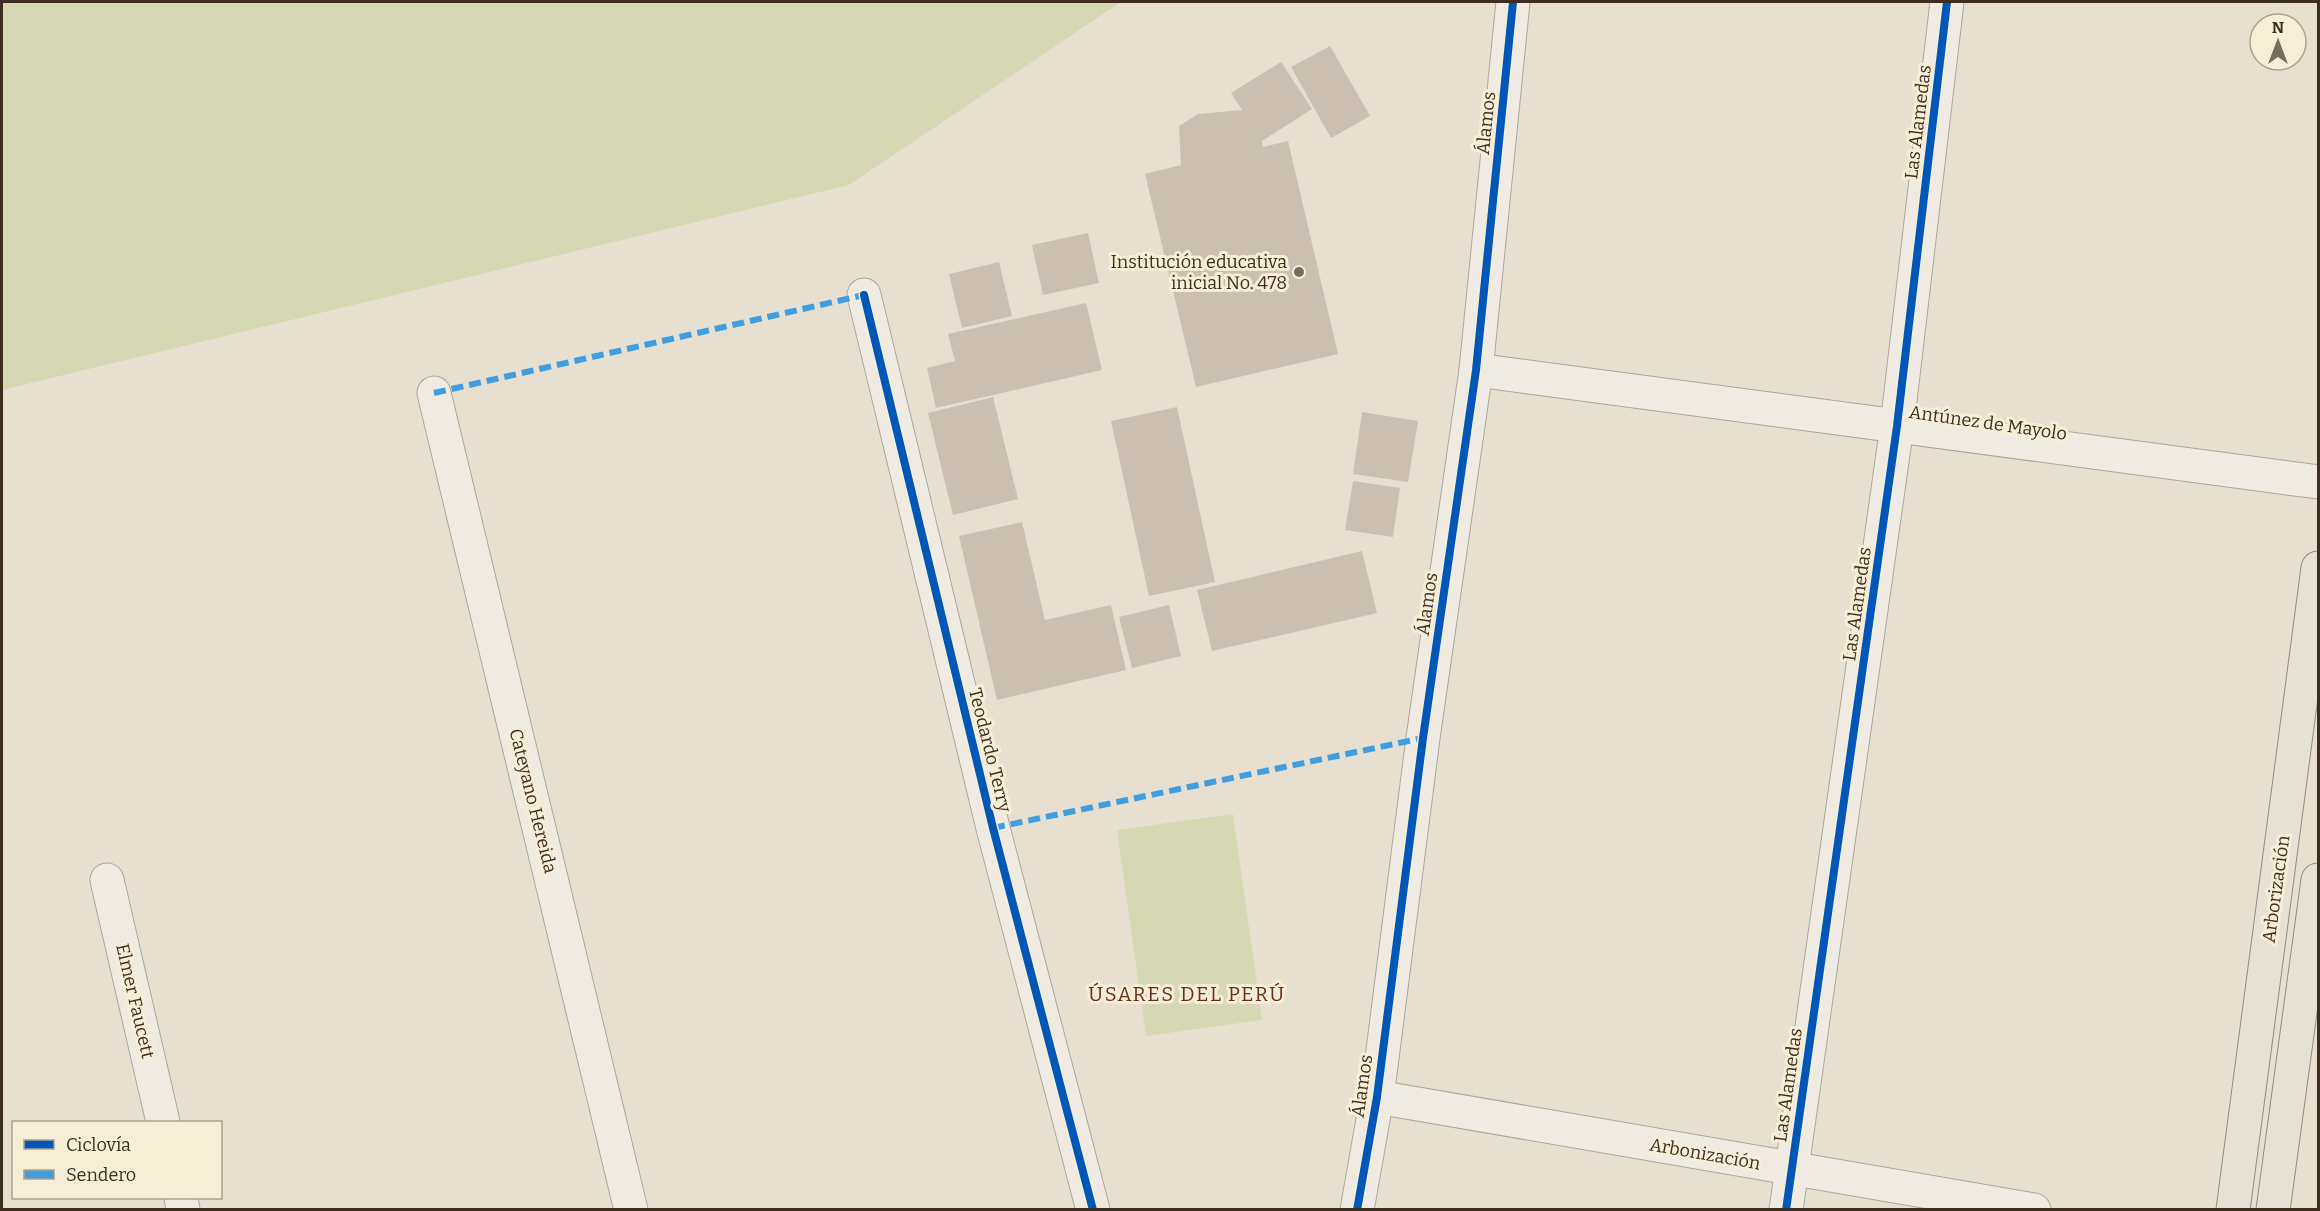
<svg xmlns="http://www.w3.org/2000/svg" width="2320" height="1211" viewBox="0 0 2320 1211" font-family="Bitter,serif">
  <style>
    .green { fill: #d6d7b3 }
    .building { fill: #cbbfb2 }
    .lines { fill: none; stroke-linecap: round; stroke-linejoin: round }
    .street-casing { stroke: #ada599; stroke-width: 35 }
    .primary-casing { stroke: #928b80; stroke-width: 35 }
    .street { stroke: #efebe3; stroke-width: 33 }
    .primary { stroke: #e6e1d4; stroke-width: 33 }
    .quiet { stroke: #3f9de0; stroke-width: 6; stroke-dasharray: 12 6; stroke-linecap: butt }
    .cycleway-casing { stroke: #f7eed8; stroke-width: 11 }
    .cycleway { stroke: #0057b8; stroke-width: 8 }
    .poi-dot { fill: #786c5e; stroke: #f7eed8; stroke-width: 2 }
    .labels { text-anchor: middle; stroke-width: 6; stroke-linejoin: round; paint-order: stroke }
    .street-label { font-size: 18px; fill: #3d2e20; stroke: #f7eed8 }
    .poi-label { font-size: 18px; fill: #3d2e20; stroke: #f7eed8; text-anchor: end }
    .neighbourhood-label { font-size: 20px; letter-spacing: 1.5px; fill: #6b2e1e; stroke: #f7eed8 }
  </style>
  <rect width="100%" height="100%" fill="#e7e0d1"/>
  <g class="green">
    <polygon points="2,2 1121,2 849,185 2,390"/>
    <polygon points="1233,814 1262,1020 1146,1036 1117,830"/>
  </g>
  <g class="building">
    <polygon points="1330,46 1370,116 1331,138 1291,67"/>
    <polygon points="1281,62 1312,109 1262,141 1263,147 1288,141 1338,354 1196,387 1145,174 1181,165 1179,126 1198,114 1242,110 1231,93"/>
    <polygon points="1088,233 1099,283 1043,295 1032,245"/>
    <polygon points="999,262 1012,316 962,328 949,274"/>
    <polygon points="1086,303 1102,370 936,408 927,368 955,361 948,334"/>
    <polygon points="993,397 1018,499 953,515 928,413"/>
    <polygon points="1177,407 1215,582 1149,596 1111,421"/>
    <polygon points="1362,412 1418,421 1408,482 1353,474"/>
    <polygon points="1353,481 1400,488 1393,537 1345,530"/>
    <polygon points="1022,522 1045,620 1111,605 1126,670 997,700 959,536"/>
    <polygon points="1362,551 1377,613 1212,651 1197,590"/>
    <polygon points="1169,605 1181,656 1132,668 1119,617"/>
  </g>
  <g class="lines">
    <defs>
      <g id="street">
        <polyline points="864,295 993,828 1093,1210"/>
        <polyline points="1476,370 2318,482"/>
        <polyline points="434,393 631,1210"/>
        <polyline points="107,880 163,1122"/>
        <polyline points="1377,1097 2034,1210"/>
        <polyline points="181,1198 183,1210"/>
        <polyline points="1357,1210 1377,1097 1423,738 1476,370 1513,2"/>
        <polyline points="1786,1210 1897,426 1947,2"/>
      </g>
      <g id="primary">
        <polyline points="2233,1210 2318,568"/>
        <polyline points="2273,1210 2318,880"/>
      </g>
    </defs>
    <use href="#street" class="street-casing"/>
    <use href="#primary" class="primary-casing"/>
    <use href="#street" class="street"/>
    <use href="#primary" class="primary"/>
    <g class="quiet">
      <polyline points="434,393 864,295"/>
      <polyline points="993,828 1423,738"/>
    </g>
    <defs>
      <g id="cycleway">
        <polyline points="864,295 993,828 1093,1210"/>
        <polyline points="1357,1210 1377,1097 1423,738 1476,370 1513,2"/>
        <polyline points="1786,1210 1897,426 1947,2"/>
      </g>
    </defs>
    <use href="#cycleway" class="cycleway-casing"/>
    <use href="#cycleway" class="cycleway"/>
  </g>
  <circle class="poi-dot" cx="1299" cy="272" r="6"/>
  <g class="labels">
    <g class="street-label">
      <text transform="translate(1918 122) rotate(-83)" y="6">Las Alamedas</text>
      <text transform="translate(1486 123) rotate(-84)" y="6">Álamos</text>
      <text transform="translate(1988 423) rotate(8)" y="6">Antúnez de Mayolo</text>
      <text transform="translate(1427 604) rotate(-82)" y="6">Álamos</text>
      <text transform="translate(1857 604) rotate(-82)" y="6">Las Alamedas</text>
      <text transform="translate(990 750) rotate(76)" y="6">Teodardo Terry</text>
      <text transform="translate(533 801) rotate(76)" y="6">Cateyano Hereida</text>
      <text transform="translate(2276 889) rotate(-82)" y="6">Arborización</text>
      <text transform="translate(135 1001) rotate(77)" y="6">Elmer Faucett</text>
      <text transform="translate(1788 1085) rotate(-82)" y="6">Las Alamedas</text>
      <text transform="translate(1362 1086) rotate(-82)" y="6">Álamos</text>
      <text transform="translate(1705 1154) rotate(10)" y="6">Arbonización</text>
    </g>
    <g class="poi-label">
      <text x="1287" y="268">Institución educativa<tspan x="1287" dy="21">inicial No. 478</tspan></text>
    </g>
    <g class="neighbourhood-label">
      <text x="1187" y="1001">ÚSARES DEL PERÚ</text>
    </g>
  </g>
  <rect width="2320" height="1211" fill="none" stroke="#3d2e20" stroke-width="6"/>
  <rect x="12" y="1121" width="210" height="78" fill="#f7eed8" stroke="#ada18e" stroke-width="1.5"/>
  <rect x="24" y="1140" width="30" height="9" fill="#0057b8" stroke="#ada18e" stroke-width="1.5"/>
  <text x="66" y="1151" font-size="18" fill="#3d2e20">Ciclovía</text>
  <rect x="24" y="1170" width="30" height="9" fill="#3f9de0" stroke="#ada18e" stroke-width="1.5"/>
  <text x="66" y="1181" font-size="18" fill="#3d2e20">Sendero</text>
  <g transform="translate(2278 42)"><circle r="28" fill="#f7eed8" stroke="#ada18e" stroke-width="1.5"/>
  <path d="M0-4.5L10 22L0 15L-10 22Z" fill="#786c5e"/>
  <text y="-9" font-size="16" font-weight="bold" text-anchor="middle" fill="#3d2e20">N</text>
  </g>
</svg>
